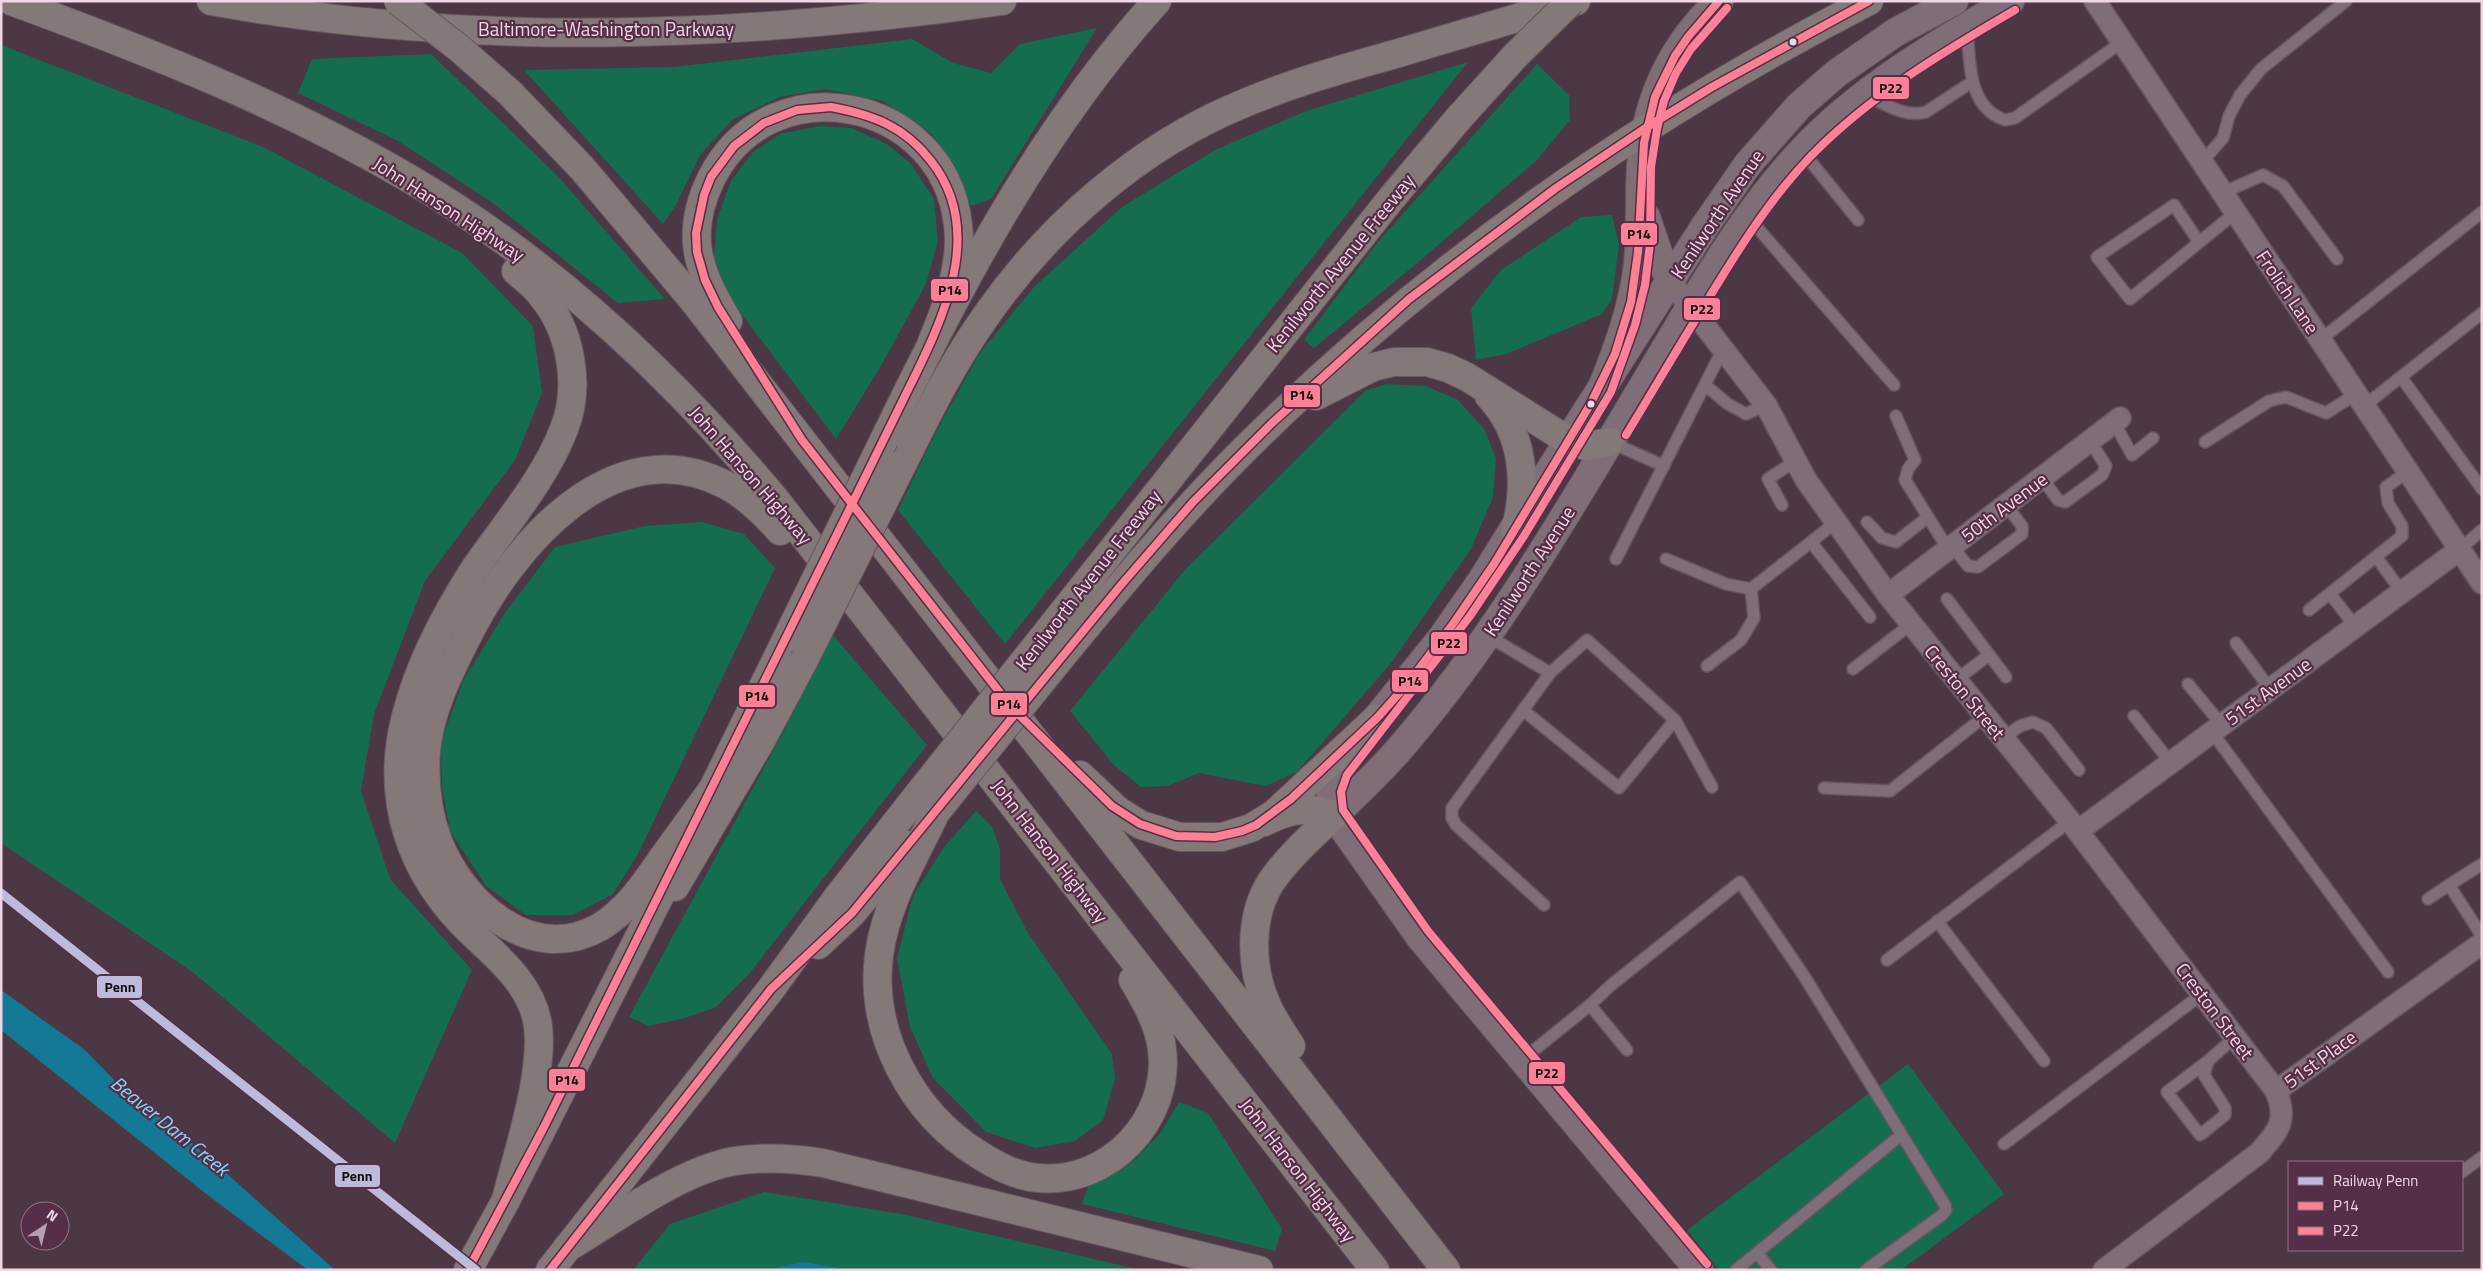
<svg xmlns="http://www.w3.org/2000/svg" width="2483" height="1271" viewBox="0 0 2483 1271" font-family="'Titillium Web',sans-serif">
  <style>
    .green { fill: #146d4f }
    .water { fill: #147996 }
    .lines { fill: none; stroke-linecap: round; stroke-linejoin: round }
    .stream { stroke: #147996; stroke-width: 5.5 }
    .lane-casing { stroke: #66545f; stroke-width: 14 }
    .street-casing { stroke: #66545f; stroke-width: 24 }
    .secondary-casing { stroke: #66545f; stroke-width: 30 }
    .primary-casing { stroke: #66545f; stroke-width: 30 }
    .highway-casing { stroke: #66545f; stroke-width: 30 }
    .lane { stroke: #7f6e79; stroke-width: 11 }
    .street { stroke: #7f6e79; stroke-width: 21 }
    .secondary { stroke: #7f6e77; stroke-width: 28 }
    .primary { stroke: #7f6f75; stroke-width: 28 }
    .highway { stroke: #857878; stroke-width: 28 }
    .highway-bridge-casing { stroke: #66545f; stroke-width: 30; stroke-linecap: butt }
    .highway-bridge { stroke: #857878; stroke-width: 28 }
    .bus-1-casing { stroke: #552e47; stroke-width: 11 }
    .bus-2-casing { stroke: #552e47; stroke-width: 11 }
    .bus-1 { stroke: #ff8094; stroke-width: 8 }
    .bus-2 { stroke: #ff8098; stroke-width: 8 }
    .rail-1-casing { stroke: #552e47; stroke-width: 12 }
    .rail-1 { stroke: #bdbadc; stroke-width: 9 }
    .bus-dot { fill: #f0d7e5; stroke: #552e47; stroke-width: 2 }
    .labels { text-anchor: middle; stroke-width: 4.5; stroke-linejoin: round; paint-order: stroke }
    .street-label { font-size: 19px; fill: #f0d7e5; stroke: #552e47 }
    .water-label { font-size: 20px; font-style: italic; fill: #82d9f7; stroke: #552e47 }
    .line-badge { stroke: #552e47; stroke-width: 2 }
    .pale-badge-label { font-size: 14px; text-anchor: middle; font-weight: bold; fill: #111 }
  </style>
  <rect width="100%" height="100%" fill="#4c3744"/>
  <g class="green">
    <polygon points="1097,28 991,199 971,206 960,177 932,134 883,101 825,89 780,97 733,119 700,155 676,205 663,224 524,70 674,67 912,39 953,63 991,73 1020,44"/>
    <polygon points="1,45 263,147 462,253 533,326 542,393 515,460 425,581 374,714 361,791 390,879 472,970 395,1143 194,973 1,843"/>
    <polygon points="431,54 556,174 665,299 618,303 493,203 398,141 298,93 312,59"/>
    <polygon points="1468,62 1005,644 898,510 938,428 979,354 1034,287 1122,207 1215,150 1306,111"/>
    <polygon points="1537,64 1569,95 1570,120 1537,160 1416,264 1314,348 1304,340 1377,243"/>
    <polygon points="820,126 851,128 887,144 911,164 934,199 938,241 926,284 878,371 836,439 731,300 714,258 717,219 731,181 753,152 780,134"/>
    <polygon points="1612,215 1619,245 1612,299 1602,314 1506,354 1476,360 1471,308 1501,270 1581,217"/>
    <polygon points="1386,384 1426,386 1458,400 1485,430 1496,459 1493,497 1471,549 1391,663 1297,772 1266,786 1199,773 1168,786 1141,787 1114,765 1070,711 1184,571 1365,391"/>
    <polygon points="702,522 744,534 775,568 638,854 613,894 573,915 526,915 486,886 450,831 442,787 441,742 463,681 504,614 555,547 645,526"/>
    <polygon points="832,634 927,745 749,974 716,1007 685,1018 649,1026 629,1017 785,729"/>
    <polygon points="976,811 992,826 1000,849 1000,879 1028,933 1112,1054 1115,1079 1103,1120 1075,1141 1035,1148 986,1132 933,1078 910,1027 897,958 913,896 944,847"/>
    <polygon points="1908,1064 2004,1194 1901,1270 1719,1270 1687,1230"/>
    <polygon points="1179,1102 1208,1113 1282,1229 1275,1251 1082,1204 1088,1187 1136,1159 1161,1132"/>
    <polygon points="764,1192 902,1214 1141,1270 633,1270 670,1224"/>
  </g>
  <polygon class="water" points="1,990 85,1050 120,1086 181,1133 335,1270 308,1270 205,1193 1,1030"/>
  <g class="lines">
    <polyline class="stream" points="779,1270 804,1265 834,1270"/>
    <defs>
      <g id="lane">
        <path d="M1967,28C1970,61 1967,107 2005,120L2015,118L2122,42"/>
        <path d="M1866,95C1885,104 1905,118 1926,112L1972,82"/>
        <polyline points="1802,151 1858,220"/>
        <polyline points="2202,162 2223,138 2229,116 2240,95 2261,69 2346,1"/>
        <polyline points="2222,193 2263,175 2283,186 2337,259"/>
        <polyline points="1748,217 1894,385"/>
        <polyline points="2199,242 2174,205 2097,257 2130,299 2235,213"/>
        <polyline points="2320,340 2482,212"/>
        <polyline points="2401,377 2482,489"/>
        <polyline points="1705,385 1728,404 1746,414 1766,405"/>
        <polyline points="2364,406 2482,313"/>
        <polyline points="1896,416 1915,460 1908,469 1905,480 1948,549"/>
        <polyline points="2114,422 2132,455 2153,438"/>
        <polyline points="1610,442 1664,466"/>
        <polyline points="2205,442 2269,401 2286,397 2326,413 2356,394"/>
        <polyline points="2042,478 2058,500 2065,502 2102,475 2106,466 2090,441"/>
        <polyline points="1782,505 1768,479 1795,461"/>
        <polyline points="1867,522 1882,538 1896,542 1928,517"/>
        <polyline points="1811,542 1870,617"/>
        <polyline points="1952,546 1968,566 1978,567 2022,534 2022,526 2006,505"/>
        <polyline points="2459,550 2482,530"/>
        <polyline points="2377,558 2402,592"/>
        <polyline points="1616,559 1723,349"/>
        <polyline points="1666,559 1726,584 1751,589 1835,523"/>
        <polyline points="2330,594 2355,626"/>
        <polyline points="1947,599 2006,677"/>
        <polyline points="2309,610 2402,536 2402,526 2388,503 2386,487 2407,472"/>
        <polyline points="1488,636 1550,673 1587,640 1675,720 1712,787"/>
        <polyline points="2236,643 2270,689"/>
        <polyline points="1707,666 1741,640 1754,618 1751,589"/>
        <polyline points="1853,669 1911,624"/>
        <polyline points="1956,680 1989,655"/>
        <polyline points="2188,684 2222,725"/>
        <polyline points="1523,710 1619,788 1675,720"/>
        <polyline points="2134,716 2171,763"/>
        <polyline points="2212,732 2388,972"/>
        <polyline points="2003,738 2020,726 2033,722 2046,728 2079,770"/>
        <polyline points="1824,788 1890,791 1985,716"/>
        <polyline points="2482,864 2449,885 2482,936"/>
        <polyline points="2428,899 2449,885"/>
        <polyline points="1544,905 1456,825 1452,818 1452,808 1550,673"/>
        <polyline points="1937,921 2044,1061"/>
        <polyline points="1887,960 2070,821"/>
        <polyline points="1590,1005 1627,1050"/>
        <polyline points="1523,1059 1590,1005 1610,986 1740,882 1804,976 1945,1205 1946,1210 1942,1215 1866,1270"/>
        <polyline points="2208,1061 2167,1092 2200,1135 2225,1115 2225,1108 2204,1075 2208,1061 2235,1037"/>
        <polyline points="2004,1144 2202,994"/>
        <polyline points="2462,1172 2482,1157"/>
        <polyline points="1757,1253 1771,1270"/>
        <polyline points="1736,1270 1901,1135"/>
      </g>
      <g id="street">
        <polyline points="2095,1 2482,583"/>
        <path d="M1671,282L1766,405L1806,480L1888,595L2070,821L2276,1091C2288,1121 2279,1130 2259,1153L2104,1270"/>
        <polyline points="1888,595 2120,418"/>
        <polyline points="2078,831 2459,550"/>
        <polyline points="2276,1091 2482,943"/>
      </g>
      <g id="secondary">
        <path d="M1334,815C1357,793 1381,771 1402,746C1494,639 1564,518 1636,398C1687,314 1734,224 1801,152C1860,89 1935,45 2010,1"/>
        <polyline points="1699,1270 1420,937 1334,815 1331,807 1331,790 1338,770 1376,719 1441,639 1482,580 1585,414 1705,226 1748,164 1799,106 1837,73 1896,32 1954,1"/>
      </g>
      <g id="primary">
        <polyline points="1646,217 1660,258 1671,282"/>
        <path d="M1602,388C1618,348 1633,307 1638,264C1641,231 1639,198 1641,165C1646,101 1672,45 1719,1"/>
      </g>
      <g id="highway">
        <path d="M11,1C148,51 284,105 410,179C550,261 671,375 775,499L1375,1270"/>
        <path d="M211,1C472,48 741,38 1002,1"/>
        <polyline points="510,93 582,168 693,300 1446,1270"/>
        <path d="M728,321C698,272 684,234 711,179C769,62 944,96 958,225C963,264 947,306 932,342"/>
        <polyline points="1316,396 1373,367 1394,362 1427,362 1448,368 1467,377 1569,441 1586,446 1610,442"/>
        <path d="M1489,396C1524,433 1528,484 1515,531"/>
        <path d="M884,440C959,285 1041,129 1157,1"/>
        <path d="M903,463C929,411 954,360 988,313C1050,225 1139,147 1240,105C1291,83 1345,68 1399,53C1458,35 1517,18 1576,1"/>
        <polyline points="1041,640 1390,200 1458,119"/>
        <path d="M1058,661C1118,588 1179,514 1247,447C1430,265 1640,119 1869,1"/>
        <polyline points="1080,775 1117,810 1141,825 1180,837 1222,837 1251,828 1274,814 1376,719"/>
        <path d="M715,786C698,809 681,833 664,856C646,882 628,910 600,927C531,966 462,903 438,841C427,812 424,782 426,751C430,710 449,673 467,637C512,547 612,426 726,485C747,496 764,513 780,531"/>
        <polyline points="706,803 787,638"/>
        <path d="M936,812C914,858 886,903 879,955C869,1033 912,1113 978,1154C997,1166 1016,1176 1038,1178C1109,1185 1171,1119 1162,1049C1159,1024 1146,1002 1133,980"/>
        <path d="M1264,822C1288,810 1308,805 1334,815C1312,836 1288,857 1271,882C1249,916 1250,967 1266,1003C1272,1018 1282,1032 1291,1046"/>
        <polyline points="675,887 762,739 804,660"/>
        <polyline points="818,945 852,913 908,845"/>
        <path d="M506,1200C518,1151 544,1075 538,1026C533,987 500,959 473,934C411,876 384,800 406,716C419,665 445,615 474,570C504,526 545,479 564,429C581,386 571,331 542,296C535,286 525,279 516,271"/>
        <path d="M567,1248C614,1220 673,1176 725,1163C757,1156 791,1158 823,1163L1259,1270"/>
        <polyline points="468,1270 506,1200 676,864"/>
        <polyline points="550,1270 771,989 837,898 921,791"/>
      </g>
    </defs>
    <use href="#lane" class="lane-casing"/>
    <use href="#street" class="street-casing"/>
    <use href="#secondary" class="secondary-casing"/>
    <use href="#primary" class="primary-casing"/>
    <use href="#highway" class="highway-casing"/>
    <use href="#lane" class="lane"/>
    <use href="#street" class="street"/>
    <use href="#secondary" class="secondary"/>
    <use href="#primary" class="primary"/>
    <use href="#highway" class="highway"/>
    <defs>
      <g id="highway-bridge">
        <polyline points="398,1 460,49 510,93"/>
        <polyline points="1458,119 1516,55 1571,1"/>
        <polyline points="787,638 884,440"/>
        <polyline points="804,660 903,463"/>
        <polyline points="921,791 1041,640"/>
        <polyline points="936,812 1058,661"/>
      </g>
    </defs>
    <use href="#highway-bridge" class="highway-bridge-casing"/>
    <use href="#highway-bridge" class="highway-bridge"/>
    <defs>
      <g id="bus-1">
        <path d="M831,107C873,115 904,126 931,161C989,234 939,327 904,398C887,433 870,468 852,504L802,440L718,307L705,280L697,252L696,233L704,195L711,177L734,146L764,123L797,110Z"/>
        <polyline points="852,504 1012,708 1112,806 1140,824 1176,836 1215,837 1242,831 1256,825 1291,799 1378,717 1409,682 1453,624 1494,564 1590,405 1615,354 1631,302 1638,252 1644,143 1655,97 1675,56 1688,37 1719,1"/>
        <polyline points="468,1270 544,1127 852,504"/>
        <polyline points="550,1270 771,989 852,913 1121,585 1193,502 1272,423 1409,299 1556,188 1647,127 1712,87 1869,1"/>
      </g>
      <g id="bus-2">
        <path d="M1626,435C1657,384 1688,331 1720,280C1747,236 1776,192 1812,155C1871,95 1943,52 2015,10"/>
        <polyline points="1707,1264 1428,931 1343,810 1341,792 1347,775 1470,616 1524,536 1611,392 1635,325 1645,285 1650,244 1651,167 1657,129 1664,101 1676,73 1691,49 1727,8"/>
      </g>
    </defs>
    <use href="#bus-1" class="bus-1-casing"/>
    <use href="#bus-2" class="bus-2-casing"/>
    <use href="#bus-1" class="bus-1"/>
    <use href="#bus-2" class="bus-2"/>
    <defs>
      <polyline id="rail-1" points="1,893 476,1270"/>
    </defs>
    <use href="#rail-1" class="rail-1-casing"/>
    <use href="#rail-1" class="rail-1"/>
  </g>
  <g class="bus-dot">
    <circle cx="1793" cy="42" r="4.5"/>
    <circle cx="1591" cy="404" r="4.5"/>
  </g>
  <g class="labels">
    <g class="street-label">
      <text x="606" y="36">Baltimore-Washington Parkway</text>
      <text transform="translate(449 209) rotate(33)" y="7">John Hanson Highway</text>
      <text transform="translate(1717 214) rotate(-56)" y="7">Kenilworth Avenue</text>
      <text transform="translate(1340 263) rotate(-51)" y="7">Kenilworth Avenue Freeway</text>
      <text transform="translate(2288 292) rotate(56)" y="7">Frolich Lane</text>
      <text transform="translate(751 475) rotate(49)" y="7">John Hanson Highway</text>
      <text transform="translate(2004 507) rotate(-37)" y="7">50th Avenue</text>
      <text transform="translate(1529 571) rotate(-57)" y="7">Kenilworth Avenue</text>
      <text transform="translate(1088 580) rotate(-52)" y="7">Kenilworth Avenue Freeway</text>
      <text transform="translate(2268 691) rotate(-36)" y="7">51st Avenue</text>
      <text transform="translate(1965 692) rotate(51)" y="7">Creston Street</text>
      <text transform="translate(1050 851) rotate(52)" y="7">John Hanson Highway</text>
      <text transform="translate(2215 1011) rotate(53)" y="7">Creston Street</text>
      <text transform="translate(2320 1059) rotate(-36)" y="7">51st Place</text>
      <text transform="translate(1298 1170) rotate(52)" y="7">John Hanson Highway</text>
    </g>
    <g class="water-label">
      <text transform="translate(170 1126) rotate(39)" y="7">Beaver Dam Creek</text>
    </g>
  </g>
  <g class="line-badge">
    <rect x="1872" y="76" width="38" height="24" rx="5" fill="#ff8098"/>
    <rect x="1620" y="222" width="38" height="24" rx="5" fill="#ff8094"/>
    <rect x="930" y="278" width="39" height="24" rx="5" fill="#ff8094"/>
    <rect x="1683" y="297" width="38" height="24" rx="5" fill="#ff8098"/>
    <rect x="1283" y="384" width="38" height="24" rx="5" fill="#ff8094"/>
    <rect x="1430" y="631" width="38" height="24" rx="5" fill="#ff8098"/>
    <rect x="1391" y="669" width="38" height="24" rx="5" fill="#ff8094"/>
    <rect x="738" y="684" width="38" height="24" rx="5" fill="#ff8094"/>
    <rect x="990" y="692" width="38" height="24" rx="5" fill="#ff8094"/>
    <rect x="96" y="975" width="47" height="24" rx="5" fill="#bdbadc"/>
    <rect x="1528" y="1061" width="38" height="24" rx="5" fill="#ff8098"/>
    <rect x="548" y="1068" width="38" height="24" rx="5" fill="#ff8094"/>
    <rect x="334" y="1164" width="47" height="24" rx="5" fill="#bdbadc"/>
  </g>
  <g class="pale-badge-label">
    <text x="1891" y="93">P22</text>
    <text x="1639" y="239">P14</text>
    <text x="950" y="295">P14</text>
    <text x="1702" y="314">P22</text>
    <text x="1302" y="400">P14</text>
    <text x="1449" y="648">P22</text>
    <text x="1410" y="686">P14</text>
    <text x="757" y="701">P14</text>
    <text x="1009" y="709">P14</text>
    <text x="120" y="992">Penn</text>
    <text x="1547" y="1078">P22</text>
    <text x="567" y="1085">P14</text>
    <text x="357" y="1181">Penn</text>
  </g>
  <rect width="2483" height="1271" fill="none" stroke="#f0d7e5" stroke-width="5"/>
  <rect x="2288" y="1161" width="175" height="90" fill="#552e47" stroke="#937286"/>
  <rect x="2298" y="1177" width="25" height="8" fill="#bdbadc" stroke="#937286"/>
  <text x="2333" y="1186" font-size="15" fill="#f0d7e5">Railway Penn</text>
  <rect x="2298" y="1202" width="25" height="8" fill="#ff8094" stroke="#937286"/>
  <text x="2333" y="1211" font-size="15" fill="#f0d7e5">P14</text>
  <rect x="2298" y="1227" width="25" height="8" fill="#ff8098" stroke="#937286"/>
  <text x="2333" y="1236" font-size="15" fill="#f0d7e5">P22</text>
  <g transform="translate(45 1226) rotate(35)"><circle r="24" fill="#552e47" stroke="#937286"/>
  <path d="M0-4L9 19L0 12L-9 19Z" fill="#b79fad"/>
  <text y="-8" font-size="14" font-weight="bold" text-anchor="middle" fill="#f0d7e5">N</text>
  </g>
</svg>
